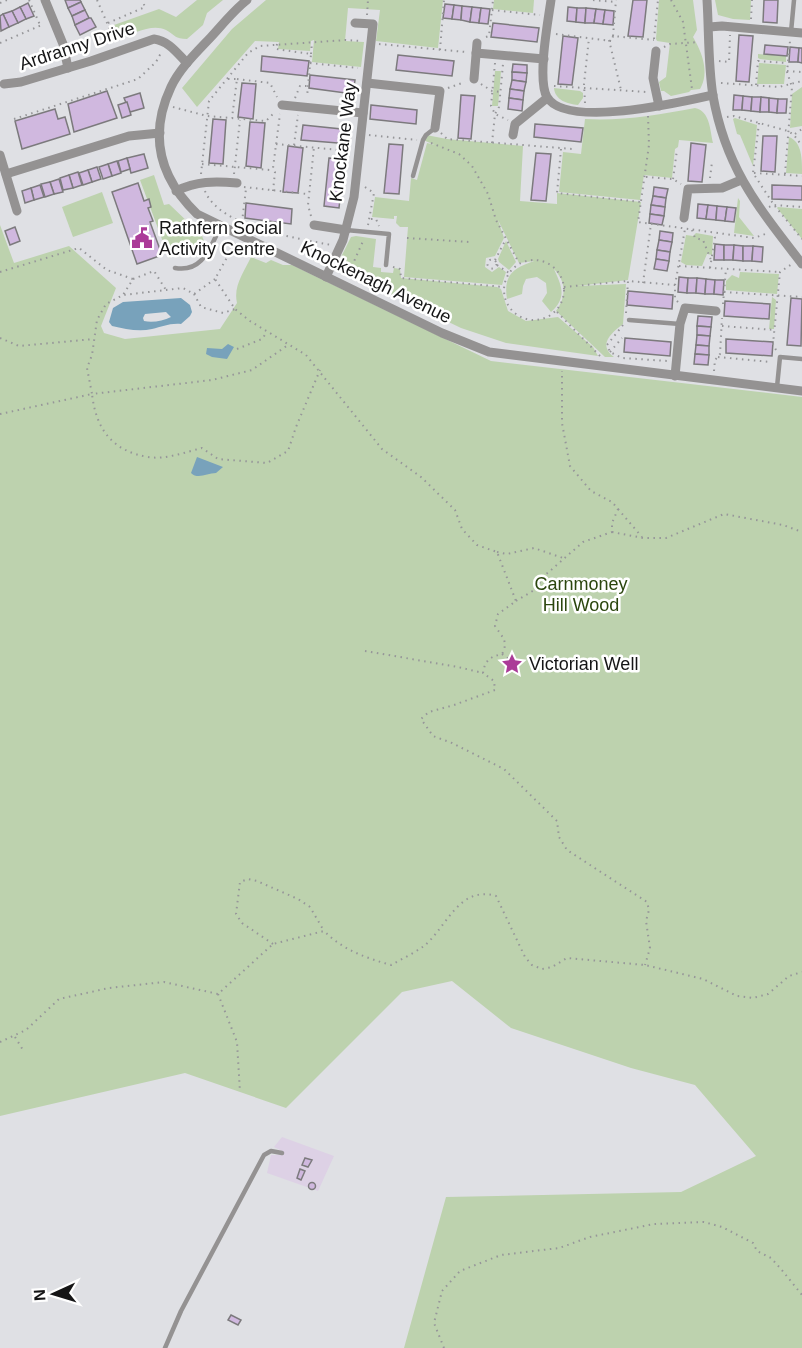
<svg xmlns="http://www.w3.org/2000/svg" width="802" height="1348" viewBox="0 0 802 1348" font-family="Helvetica,sans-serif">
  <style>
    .industrial { fill: #ddd1e5 }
    .green { fill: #bdd2ae }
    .water { fill: #78a2bb; fill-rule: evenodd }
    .building { fill: #d0b8df; stroke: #7c7a7d; stroke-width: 1.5 }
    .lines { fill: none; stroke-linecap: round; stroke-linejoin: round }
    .path { stroke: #969699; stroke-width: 2; stroke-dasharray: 1.5 4.5; stroke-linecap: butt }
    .lane { stroke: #949292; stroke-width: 4.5 }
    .street { stroke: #949292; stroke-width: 9 }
    .labels { text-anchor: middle; stroke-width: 5; stroke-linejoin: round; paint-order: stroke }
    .street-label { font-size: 18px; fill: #151516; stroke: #fff }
    .poi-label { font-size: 18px; fill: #151516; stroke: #fff; text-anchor: start }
    .park-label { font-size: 18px; fill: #2b460e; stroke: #fff }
  </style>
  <rect width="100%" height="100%" fill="#dfe0e4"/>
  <polygon class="industrial" points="282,1137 334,1156 318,1191 267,1173 271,1155 281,1155 282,1151 274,1147"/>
  <g class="green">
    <path d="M197,0H223L207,13L203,25L187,39C175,39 175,35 166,30C152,23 133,34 120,38L114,25L159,9L176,17Z"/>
    <polygon points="266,0 443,0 438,48 376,41 380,10 348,8 345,41 364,42 361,67 312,62 314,40 311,41 310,51 278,49 279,42 255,41 197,107 182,88 232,29"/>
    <polygon points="494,0 534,0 533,13 493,9"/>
    <path d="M659,0H693L697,30L693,37C702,52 710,73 700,89L691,90L689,92L671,96L664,91H661L659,82L666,77L670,43L657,41L656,39Z"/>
    <polygon points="715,0 751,0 750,20 733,19 718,15"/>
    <polygon points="758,54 786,56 786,62 760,59 758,58"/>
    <polygon points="759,63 786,65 784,84 757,84"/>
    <polygon points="495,71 501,71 498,106 492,106"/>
    <polygon points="802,87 802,126 790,128 792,94"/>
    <path d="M554,88L580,91L583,93V98L578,105C567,104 555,100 554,88Z"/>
    <path d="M695,108C710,111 710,130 713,143L679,140L678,147L675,149L672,178L644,175L640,200L559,192L563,152L581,154L585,119C623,121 658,115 695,108Z"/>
    <polygon points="735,118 757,125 753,166 740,135 737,134 733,119"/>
    <path d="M426,135L447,139L523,146L520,201L557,204V193L641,202L628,280L577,286L626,284L623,324C610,334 598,345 614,357H605L556,311C567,296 566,282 554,269C561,285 568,297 551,312L542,301L547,293L546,283L537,277L526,279L523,286L522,294L507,299C503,274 514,268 534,261L519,263L498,220L504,238L495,256L486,258L485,267L492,272L499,267L506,272L502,285L404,277L408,227H400L396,223L397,216H394V219L372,217L375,197L409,201L411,178L417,180L427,143L435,145L423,140Z"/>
    <path d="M789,137C802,142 802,159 802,174L786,173Z"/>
    <polygon points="154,175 164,205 169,204 191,225 200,230 205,244 169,258 140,180"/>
    <polygon points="102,192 113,223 73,237 62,207"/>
    <polygon points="738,198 740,201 739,217 754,236 734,233"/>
    <polygon points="778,207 802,209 802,239 777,208"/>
    <path d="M0,225L14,263L69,246L116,288L101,326L104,333L125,339L220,329L237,303C233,286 244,272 251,257L266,263L271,260L283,265H292L491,361L802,397V1348H404L446,1197L681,1192L756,1156L695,1085L631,1068L511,1028L452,981L402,992L286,1108L185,1073L0,1116Z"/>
    <polygon points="696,233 713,236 712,255 707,254 702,266 686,265 681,262 686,235 693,236"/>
    <polygon points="356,236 376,239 373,267 381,268 381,272 393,273 394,268 400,269 401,278 497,287 501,289 508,311 526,321 558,317 593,347 598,356 506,343 461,328 343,271 341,262 339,261 351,237"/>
    <polygon points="506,241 516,262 509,270 499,262 498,259"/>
    <polygon points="740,272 779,274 777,294 726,290 726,281 732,275 739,278"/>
    <polygon points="772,297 776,300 774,329 769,329"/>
  </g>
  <g class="water">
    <path d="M181,298L190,305L192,312L190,316L181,324C169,323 162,327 152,329C139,332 125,329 112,326L109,322L113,308L123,302ZM166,312L171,317C163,321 152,323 144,321L143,318L145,314Z"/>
    <polygon points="228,344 234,347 227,359 212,357 206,354 207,348 222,349"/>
    <path d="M197,457L223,467L216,473C207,473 198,480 191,473Z"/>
  </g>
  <g class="building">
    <polygon points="65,0 80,0 81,2 68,8"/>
    <polygon points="633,0 647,0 643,37 628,36"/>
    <polygon points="764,0 778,0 777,23 763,22"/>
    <polygon points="81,2 85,10 72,16 68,8"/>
    <polygon points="28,3 34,16 26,19 20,7"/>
    <polygon points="445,4 454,5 452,19 443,18"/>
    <polygon points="454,5 462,6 461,20 452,19"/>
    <polygon points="462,6 472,7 470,22 461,20"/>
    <polygon points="20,7 26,19 18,23 12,11"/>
    <polygon points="472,7 481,8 479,23 470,22"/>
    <polygon points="568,7 577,8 576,22 567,21"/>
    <polygon points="481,8 490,9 488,24 479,23"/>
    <polygon points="577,8 586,8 585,23 576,22"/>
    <polygon points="586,8 596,9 594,23 585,23"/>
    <polygon points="596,9 605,10 603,24 594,23"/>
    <polygon points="85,10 89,18 75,25 72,16"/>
    <polygon points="605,10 614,11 613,25 603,24"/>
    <polygon points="12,11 18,23 9,27 3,14"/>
    <polygon points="3,14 9,27 1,31 0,16"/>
    <polygon points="89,18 91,18 96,27 80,35 75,25"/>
    <polygon points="493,23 539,28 537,42 491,37"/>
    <polygon points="739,35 753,36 749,82 736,81"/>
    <polygon points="563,36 578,38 572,85 558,84"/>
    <polygon points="765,45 788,47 787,56 764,54"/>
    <polygon points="790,47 799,48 798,62 789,62"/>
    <polygon points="799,48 802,48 802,63 798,62"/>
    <polygon points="398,55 454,61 452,76 396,70"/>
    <polygon points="262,56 309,61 307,76 261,71"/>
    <polygon points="513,64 527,65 527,73 512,72"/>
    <polygon points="512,72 527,73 526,82 512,80"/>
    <polygon points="310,75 355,80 353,94 309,88"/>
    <polygon points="512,80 526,82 524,91 510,89"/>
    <polygon points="242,83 256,84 253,119 238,117"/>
    <polygon points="510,89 524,91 523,100 509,98"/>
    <polygon points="107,91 117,118 74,132 68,104"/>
    <polygon points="140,93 144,108 130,112 124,98"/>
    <polygon points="461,95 475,96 471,139 458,138"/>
    <polygon points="734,95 743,96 742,110 733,110"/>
    <polygon points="743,96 752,97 751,111 742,110"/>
    <polygon points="752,97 761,97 760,112 751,111"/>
    <polygon points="761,97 769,98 769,112 760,112"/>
    <polygon points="509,98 523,100 522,111 508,109"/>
    <polygon points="769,98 778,99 777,113 769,112"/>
    <polygon points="778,99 787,99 786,113 777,113"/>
    <polygon points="127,102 131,115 122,118 118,105"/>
    <polygon points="371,105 417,110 416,124 370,119"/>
    <polygon points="55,109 58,119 65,117 70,134 22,149 15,121"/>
    <polygon points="213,119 226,120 223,164 209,163"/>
    <polygon points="250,122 265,123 261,168 246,166"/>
    <polygon points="535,124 583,128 581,142 534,137"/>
    <polygon points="303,125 351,130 350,144 301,140"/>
    <polygon points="763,136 777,136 775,172 761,171"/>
    <polygon points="691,143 706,145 702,182 688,181"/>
    <polygon points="389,144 403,145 399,194 384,193"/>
    <polygon points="288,146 303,148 298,193 283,192"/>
    <polygon points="536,153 551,154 546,201 531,200"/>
    <polygon points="144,154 148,168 131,173 127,158"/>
    <polygon points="127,158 130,169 121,172 118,161"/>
    <polygon points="329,158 344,160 339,208 324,206"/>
    <polygon points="117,161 121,173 112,176 108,164"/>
    <polygon points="108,164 112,176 103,179 99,167"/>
    <polygon points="97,167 101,179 92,182 88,170"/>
    <polygon points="88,170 92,182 83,185 79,173"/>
    <polygon points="78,172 82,185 73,188 69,175"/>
    <polygon points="69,175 73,188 63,190 60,178"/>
    <polygon points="59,179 63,192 54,194 50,182"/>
    <polygon points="50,182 54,194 45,197 41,184"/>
    <polygon points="138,183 144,201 149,199 151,207 148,208 153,221 150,222 162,255 137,264 112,192"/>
    <polygon points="40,185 44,197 34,200 31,188"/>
    <polygon points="772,185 802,186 802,200 772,199"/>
    <polygon points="654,187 668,189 666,198 653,196"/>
    <polygon points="31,188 34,200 25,203 22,191"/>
    <polygon points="653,196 666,198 665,207 651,205"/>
    <polygon points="246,203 292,209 291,224 245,218"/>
    <polygon points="698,204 708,205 706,219 697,218"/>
    <polygon points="651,205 665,207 664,216 650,214"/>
    <polygon points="708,205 717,206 716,220 706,219"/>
    <polygon points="717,206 727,207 725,221 716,220"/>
    <polygon points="727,207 736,208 734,222 725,221"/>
    <polygon points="650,214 664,216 662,225 649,223"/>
    <polygon points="15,227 20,241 10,245 5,231"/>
    <polygon points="660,231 673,233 672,242 659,240"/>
    <polygon points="659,240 672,242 670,252 657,250"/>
    <polygon points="715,244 724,245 724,260 714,260"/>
    <polygon points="724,245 734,245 733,260 724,260"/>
    <polygon points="734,245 743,246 743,261 733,260"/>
    <polygon points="743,246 753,246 752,261 743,261"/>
    <polygon points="753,246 763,247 762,262 752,261"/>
    <polygon points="657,250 670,252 669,261 656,259"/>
    <polygon points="656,259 669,261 667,271 654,269"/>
    <polygon points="679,277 688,278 687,293 678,292"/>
    <polygon points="688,278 697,278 696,293 687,293"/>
    <polygon points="697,278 706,279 705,294 696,293"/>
    <polygon points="706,279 715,280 714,294 705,294"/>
    <polygon points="715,280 724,280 723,295 714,294"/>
    <polygon points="628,291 673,295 672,309 627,305"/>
    <polygon points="791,298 802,299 801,346 787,345"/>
    <polygon points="725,301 770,304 769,319 724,316"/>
    <polygon points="698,316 712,317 711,327 697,326"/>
    <polygon points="697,326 711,327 710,336 697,335"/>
    <polygon points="697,335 710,336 709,346 696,345"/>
    <polygon points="625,338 671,342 670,356 624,352"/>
    <polygon points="726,339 773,342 772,356 726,353"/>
    <polygon points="696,345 709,346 709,355 695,354"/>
    <polygon points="695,354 709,355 708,365 694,364"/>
    <polygon points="305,1158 312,1160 308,1167 302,1165"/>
    <polygon points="300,1169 305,1171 301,1180 297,1178"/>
    <circle cx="312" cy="1186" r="3.5"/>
    <polygon points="231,1315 241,1320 238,1325 228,1320"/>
  </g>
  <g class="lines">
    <g class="path">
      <polyline points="29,0 40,25"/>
      <polyline points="97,0 115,41"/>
      <polyline points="593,0 616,2"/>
      <polyline points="671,0 683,22 692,89"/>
      <polyline points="0,3 7,0"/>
      <polyline points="492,10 540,15"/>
      <polyline points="367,15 368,0"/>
      <polyline points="751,19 752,0"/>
      <polyline points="108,23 145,7 142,0"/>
      <polyline points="556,34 612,41 613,36 654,40"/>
      <polyline points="613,36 616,0"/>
      <polyline points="486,37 489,36 493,0"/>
      <polyline points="654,39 658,0"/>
      <polyline points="609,40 621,90"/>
      <polyline points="0,43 44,24"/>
      <polyline points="277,44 276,49 311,54 307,97"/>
      <polyline points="379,44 466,52"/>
      <polyline points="664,47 670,44 699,42"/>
      <polyline points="440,50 444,0"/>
      <polyline points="311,54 312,42"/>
      <polyline points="719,61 729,62 730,35"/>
      <polyline points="310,63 358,68"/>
      <polyline points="495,63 491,106 495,114 508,120"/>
      <polyline points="787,71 802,72"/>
      <polyline points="228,79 237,79 232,118"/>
      <polyline points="237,79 270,83 277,97"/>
      <polyline points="721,83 779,87 802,81"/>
      <polyline points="481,84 492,91 500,92"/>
      <polyline points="756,85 758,61 787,63"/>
      <polyline points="554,86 647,92"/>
      <polyline points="448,88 465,82"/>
      <polyline points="295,98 300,86 308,86"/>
      <polyline points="585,103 584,84 589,38"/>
      <polyline points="173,107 207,116 266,121 275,112"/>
      <polyline points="648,116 649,145 638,222 754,238 768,233"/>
      <polyline points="727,117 734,116 788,131 794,135 802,146"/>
      <polyline points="14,119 138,79 156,62 162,51"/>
      <polyline points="759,123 753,173 774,205 802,239"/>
      <polyline points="441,133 447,139 573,149"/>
      <polyline points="795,134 802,129"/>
      <polyline points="369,135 417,140"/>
      <polyline points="431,143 459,154 472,166 488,194 496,220 519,263"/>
      <polyline points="492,143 495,114 499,107 503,64"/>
      <polyline points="276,144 350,151"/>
      <polyline points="294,145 298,115"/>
      <polyline points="561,149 557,193 641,202"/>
      <polyline points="202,164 270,170 273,168"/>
      <polyline points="754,173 802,176"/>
      <polyline points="201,174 209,101 248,53 260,46 346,40 362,41"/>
      <polyline points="234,174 240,120"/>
      <polyline points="785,174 792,87 787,72 790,41"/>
      <polyline points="646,177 673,179 681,184"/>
      <polyline points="710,178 712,162"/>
      <polyline points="673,179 677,150"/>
      <polyline points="244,187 307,194"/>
      <polyline points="365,187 374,193 368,225"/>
      <path d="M205,191C219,227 297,238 331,245"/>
      <polyline points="273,191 275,172 273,168 280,114"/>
      <polyline points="769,207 774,205 802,207"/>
      <polyline points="311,216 308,205 314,147"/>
      <polyline points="371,219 376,219 379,226"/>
      <polyline points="242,222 246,189"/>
      <polyline points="692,230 695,238 703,240 711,260"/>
      <polyline points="407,238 470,242"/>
      <path d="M235,243L215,279L235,309L250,321L306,355L382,449L421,477L455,510L462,529L477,545L497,552L516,601L498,614L495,626C502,637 509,641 502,654C490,657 485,660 483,673L494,681L495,690L454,705L429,712L421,719L433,736L452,743L504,769L557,821L559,837L567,850L647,902L649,910L646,921L650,948L645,965"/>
      <circle cx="492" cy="264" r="4.5"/>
      <circle cx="534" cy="290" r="30"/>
      <polyline points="495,260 506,239"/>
      <polyline points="497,265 509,273"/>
      <polyline points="679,266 780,272"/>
      <polyline points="393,267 400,269 401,278 504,287"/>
      <polyline points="710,268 715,238 713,233"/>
      <polyline points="0,272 79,248 107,270 133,279 123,295"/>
      <polyline points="347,277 364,239"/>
      <polyline points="133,279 154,271 166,290"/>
      <polyline points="215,279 194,294 183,288 123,295 106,304 97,320 92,355 87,368 92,394 212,380 252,370 288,345"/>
      <polyline points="643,283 651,224"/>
      <polyline points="564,287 627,281"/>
      <polyline points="724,292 802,297"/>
      <polyline points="194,294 201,307 223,313 235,309"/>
      <polyline points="678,302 675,299 675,285 685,229"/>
      <polyline points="723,304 726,269"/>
      <polyline points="557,312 601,357"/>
      <polyline points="626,313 628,281 675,285"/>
      <polyline points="623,325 607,345 610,352 622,358 668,361"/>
      <polyline points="722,326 775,330"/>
      <polyline points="0,338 19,346 94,339"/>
      <polyline points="237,349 262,339 267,332"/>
      <polyline points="776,350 773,344 780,272 792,264"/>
      <polyline points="610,352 622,338"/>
      <polyline points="718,357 771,362"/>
      <polyline points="714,371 715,360 720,354 722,318"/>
      <path d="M0,414L92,394C96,429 112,451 148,457C165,460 186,452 202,448L218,459L267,463L288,451L296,427L320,370"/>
      <polyline points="618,509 642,537"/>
      <polyline points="612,532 643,538 666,538 724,514 783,525 802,532"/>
      <polyline points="497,552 507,554 534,548 563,558"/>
      <polyline points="516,601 536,589 543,577 583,542 612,532 612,523 618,509 612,502 591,491 570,466 562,423 562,371"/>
      <polyline points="365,651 458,667 483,673"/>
      <polyline points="502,654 513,662"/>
      <polyline points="273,944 242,923 236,914 240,882 248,879 257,881 298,899 310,907 324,931"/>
      <polyline points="218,994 237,1042 240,1092"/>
      <polyline points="15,1037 23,1050"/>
      <path d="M0,1042L26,1030L59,999L109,988L164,982L218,994L273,944L324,931C343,950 366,958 391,965C402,959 414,953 424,946C447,927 459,885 496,896L525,957L532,965L542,969L552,967L567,958L645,965L703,979L737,996L753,998L768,994L789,976L802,972"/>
      <polyline points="444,1348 434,1323 442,1291 460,1271 501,1255 559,1248 590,1237 654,1224 704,1222 722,1227 753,1243 757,1251 771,1258 781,1269 802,1295"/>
    </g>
    <g class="lane">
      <polyline points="791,32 794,0"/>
      <polyline points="413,176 423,140 426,135 435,128"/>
      <polyline points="346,230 389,234 386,265"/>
      <path d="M175,268C203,273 210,247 221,226"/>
      <polyline points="629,320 680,324"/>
      <polyline points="777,387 780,357 802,359"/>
      <polyline points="165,1348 181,1311 264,1155 271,1151 282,1153"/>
    </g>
    <g class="street">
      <polyline points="45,0 63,44 68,68"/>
      <path d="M247,0C234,10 223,24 211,37C197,52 180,68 171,87C148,136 160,178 197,214L442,333L489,352L802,391"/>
      <path d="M551,0C548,21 537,80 547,97C566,129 682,102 713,95"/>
      <path d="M707,0C709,32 708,65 713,96C726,169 759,208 802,264"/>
      <polyline points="709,27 722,26 802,33"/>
      <polyline points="656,51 653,78 659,106"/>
      <polyline points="476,53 544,59"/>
      <polyline points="474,79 477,43"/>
      <polyline points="367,83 440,91 435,128"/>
      <path d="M4,84L21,82L91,61L154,39C169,41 177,53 187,63"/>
      <polyline points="282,105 363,113"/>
      <polyline points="513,135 515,124 547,98"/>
      <polyline points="0,155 17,211"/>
      <polyline points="6,174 129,136 160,133"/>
      <path d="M176,191C197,181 214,181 237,183"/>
      <polyline points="684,218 688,189 722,188 741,180"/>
      <polyline points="314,225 346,230"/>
      <polyline points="326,277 343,240 354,197 373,24 355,23"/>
      <polyline points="675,376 680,324 685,308 716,311"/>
    </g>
  </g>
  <defs>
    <symbol id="civic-bare" viewBox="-9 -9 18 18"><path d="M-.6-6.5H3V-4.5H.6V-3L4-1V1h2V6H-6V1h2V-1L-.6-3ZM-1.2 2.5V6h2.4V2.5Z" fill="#ab3b98" stroke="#fff" stroke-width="2.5" paint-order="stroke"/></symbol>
    <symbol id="sight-bare" viewBox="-9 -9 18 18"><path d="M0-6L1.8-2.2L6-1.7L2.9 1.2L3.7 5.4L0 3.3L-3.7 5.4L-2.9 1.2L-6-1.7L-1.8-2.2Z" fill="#ab3b98" stroke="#fff" stroke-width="2.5" paint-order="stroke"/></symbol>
  </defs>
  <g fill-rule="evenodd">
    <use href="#civic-bare" x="127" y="223" width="30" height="30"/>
    <use href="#sight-bare" x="497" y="649" width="30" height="30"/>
  </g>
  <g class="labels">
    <g class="street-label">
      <text transform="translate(77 46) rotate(-18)" y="6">Ardranny Drive</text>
      <text transform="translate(343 142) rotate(-83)" y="6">Knockane Way</text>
      <text transform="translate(376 282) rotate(26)" y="6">Knockenagh Avenue</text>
    </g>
    <g class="poi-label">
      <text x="159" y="234">Rathfern Social<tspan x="159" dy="21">Activity Centre</tspan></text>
      <text x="529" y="670">Victorian Well</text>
    </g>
    <g class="park-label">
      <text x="581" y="590">Carnmoney<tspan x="581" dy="21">Hill Wood</tspan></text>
    </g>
  </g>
  <g transform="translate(54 1294) rotate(266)" stroke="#ffffff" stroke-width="4.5" paint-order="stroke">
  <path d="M0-4.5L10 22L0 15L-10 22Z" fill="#151516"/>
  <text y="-9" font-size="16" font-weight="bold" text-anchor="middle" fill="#151516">N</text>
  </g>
</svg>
